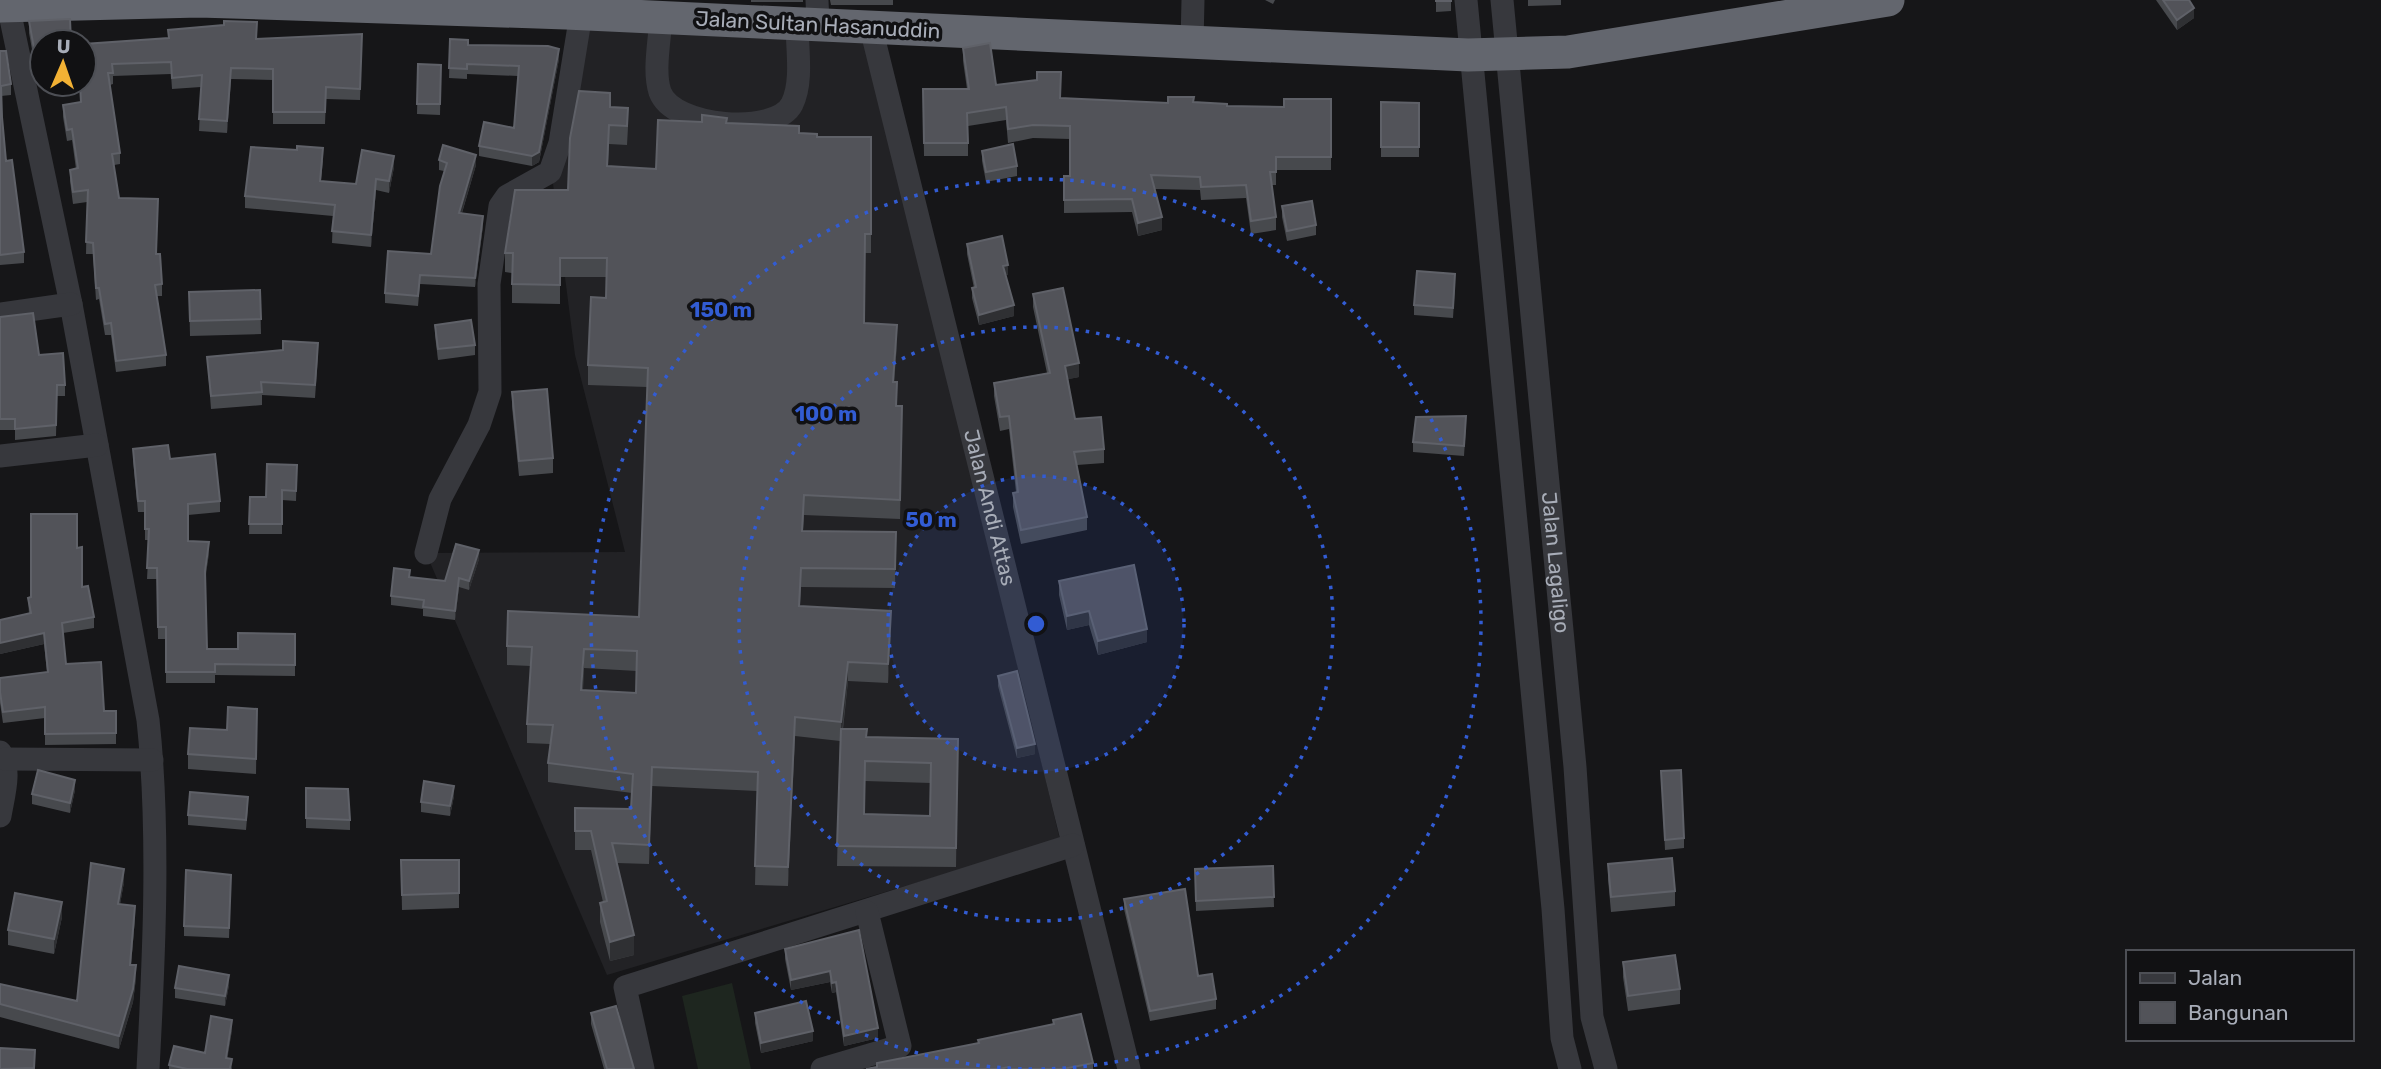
<svg xmlns="http://www.w3.org/2000/svg" width="2381" height="1069" viewBox="0 0 2381 1069" font-family="Rubik,sans-serif">
  <style>
    .built { fill: #222225 }
    .green { fill: #1e261f }
    .lines { fill: none; stroke-linecap: round; stroke-linejoin: round }
    .minor { stroke: #37383d; stroke-width: 23 }
    .highway { stroke: #63666e; stroke-width: 33 }
    .wall { fill: #47494d; fill-rule: evenodd }
    .shaded-wall { fill: #2f3033 }
    .building { fill: #525359; stroke: #5f6168; stroke-width: 2; fill-rule: evenodd }
    .ring { fill: none; stroke: #325cd3; stroke-width: 3.5; stroke-dasharray: 3.5 7 }
    .labels { text-anchor: middle; stroke-width: 7; stroke-linejoin: round; paint-order: stroke }
    .street-label { font-size: 21px; fill: #a8adb8; stroke: #111113 }
    .centre { fill: #325cd3; stroke: #111113; stroke-width: 3.5 }
    .ring-label { font-size: 21px; text-anchor: middle; font-weight: bold; fill: #325cd3; stroke: #111113; stroke-width: 7; stroke-linejoin: round; paint-order: stroke }
  </style>
  <rect width="100%" height="100%" fill="#161618"/>
  <polygon class="built" points="583,17 867,29 1060,840 607,975 426,553 625,552 575,355 552,176"/>
  <polygon class="green" points="732,983 751,1069 698,1069 682,996"/>
  <g class="lines">
    <g class="minor">
      <path d="M7,0L71,304L148,720C160,831 154,957 148,1069"/>
      <polyline points="817,0 818,24"/>
      <polyline points="1466,0 1553,909 1562,1038 1570,1069"/>
      <path id="s1" d="M1502,0L1575,767L1592,1017L1606,1069"/>
      <path d="M661,17C660,39 653,71 660,92C673,128 776,136 792,104C803,82 797,48 797,24"/>
      <path id="s2" d="M871,28L1129,1069"/>
      <polyline points="1192,43 1193,0"/>
      <polyline points="0,314 71,304"/>
      <polyline points="0,456 97,445"/>
      <polyline points="426,553 440,499 479,425 490,392 489,284 500,206 507,196 550,172 560,143 581,14"/>
      <path d="M0,752C12,769 3,797 0,816"/>
      <polyline points="5,759 152,760"/>
      <polyline points="643,1069 625,987 1073,845"/>
      <polyline points="822,1069 900,1046 867,912"/>
    </g>
    <polyline class="highway" points="0,6 199,1 566,13 1468,55 1568,52 1888,0"/>
  </g>
  <g class="wall">
    <rect x="751" y="0" width="52" height="2"/>
    <polygon points="830,0 893,0 893,5 831,5"/>
    <polygon points="1265,0 1275,0 1273,4"/>
    <polygon points="1436,0 1451,0 1451,11 1436,12"/>
    <polygon points="1528,0 1561,0 1561,5 1528,6"/>
    <polygon points="2156,0 2189,0 2194,18 2177,30"/>
    <polygon points="29,21 42,42 42,81 38,82 29,33"/>
    <polygon points="168,30 257,39 362,34 360,100 326,99 325,124 273,124 273,80 231,79 227,133 199,131 201,87 172,89 171,74 113,76 113,84 110,85 120,153 120,164 114,165 119,198 156,254 162,284 162,296 156,296 166,355 166,366 116,372 111,335 105,335 99,299 96,300 93,254 86,254 87,202 73,204 70,181 70,170 76,169 72,140 67,141 63,117 63,105 80,102 80,84 84,84 84,44 168,38"/>
    <polygon points="450,39 468,45 559,59 539,162 532,166 479,156 479,146 514,128 518,76 467,74 467,79 449,78"/>
    <polygon points="963,48 996,85 1061,98 1168,103 1193,102 1227,106 1284,107 1331,99 1331,170 1276,170 1276,185 1272,185 1276,217 1276,230 1251,234 1246,198 1201,200 1200,190 1155,189 1162,230 1138,236 1132,212 1064,213 1064,176 1070,176 1070,139 1033,138 1008,143 1006,120 968,126 968,156 924,156 923,89 967,89 963,61"/>
    <polygon points="0,51 11,84 11,95 1,96 2,117 6,161 24,252 24,263 0,265"/>
    <polygon points="418,64 441,65 440,115 417,114"/>
    <polygon points="1381,102 1419,103 1419,157 1381,157"/>
    <path d="M610,107L628,108V127L627,145L609,144L608,166L656,169L726,123L799,133L817,137H871V253H865L864,323L897,344L894,382L897,406L902,425L900,519L804,515L803,531L896,532L895,588L801,587L800,606L891,630L888,683L848,681L843,729L867,737L958,739L956,867L837,866L840,741L795,736L788,886L755,885L757,791L652,786L649,864L617,863L634,955L610,961L600,922V903L603,902L591,850H575V808L631,809L632,793L548,782V763L550,744L527,743V724L531,666L507,665V646L639,617L647,387L588,385V365L606,298L607,277H560V304L512,303V273L505,272V253L568,190ZM584,668L637,671L636,693L583,690ZM865,781L931,783L930,816L864,814Z"/>
    <polygon points="982,151 1017,166 1017,176 986,182 982,161"/>
    <polygon points="323,160 321,181 356,184 394,167 389,193 376,190 371,247 332,243 333,216 245,208 245,196"/>
    <polygon points="439,160 476,165 462,213 483,226 475,287 420,284 418,306 385,303 385,293 431,254 444,171 439,170"/>
    <polygon points="1282,206 1316,225 1316,235 1287,241 1282,217"/>
    <polygon points="967,244 1008,275 1005,275 1014,316 979,325 972,298 972,288 974,288 967,254"/>
    <polygon points="1455,284 1453,318 1414,315 1414,305"/>
    <polygon points="260,290 261,334 190,336 189,292"/>
    <polygon points="1033,294 1079,377 1068,379 1075,419 1104,449 1104,463 1077,465 1087,517 1087,530 1021,544 1013,507 1013,493 1016,492 1009,429 1000,431 994,396 994,383 1047,373 1033,307"/>
    <polygon points="0,317 39,355 65,385 65,396 57,396 56,436 15,440 15,430 0,430"/>
    <polygon points="435,325 475,345 475,355 438,360 435,335"/>
    <polygon points="318,356 315,398 262,395 262,405 211,409 207,357"/>
    <polygon points="512,392 553,458 553,473 519,476 512,407"/>
    <polygon points="1466,426 1464,456 1413,452 1413,442"/>
    <polygon points="133,449 170,459 220,501 220,512 188,515 188,541 209,553 205,580 207,649 238,649 295,634 295,676 215,675 215,683 166,683 166,639 158,639 157,579 147,579 149,540 145,540 145,512 138,512 133,460"/>
    <polygon points="297,465 296,501 282,500 282,534 249,534 250,497 266,497"/>
    <polygon points="77,548 82,587 94,617 94,628 63,633 66,664 104,711 116,711 116,744 45,745 45,718 3,723 0,703 0,678 47,672 44,644 0,654 0,620 29,614 28,598 31,597"/>
    <polygon points="479,559 469,590 459,587 455,620 423,616 423,609 391,605 391,596 410,577 445,581"/>
    <polygon points="1059,581 1147,642 1098,655 1089,625 1067,630 1059,595"/>
    <polygon points="998,676 1035,754 1017,758 998,686"/>
    <polygon points="257,709 256,774 188,769 188,754 227,730"/>
    <polygon points="1661,771 1684,838 1684,848 1665,850"/>
    <polygon points="306,788 350,820 350,830 306,828"/>
    <polygon points="75,790 70,813 32,804 32,794"/>
    <polygon points="454,796 450,816 421,812 421,802"/>
    <polygon points="248,807 246,830 188,825 188,815"/>
    <polygon points="401,860 459,860 459,908 402,910"/>
    <polygon points="1608,864 1675,891 1675,906 1611,912 1608,879"/>
    <polygon points="1273,866 1274,907 1196,911 1195,879"/>
    <polygon points="231,875 229,938 184,936 184,926"/>
    <polygon points="124,882 120,904 135,918 131,965 136,978 133,1002 119,1049 0,1017 0,984 77,1001"/>
    <polygon points="1124,899 1198,976 1216,999 1216,1009 1150,1021 1124,909"/>
    <polygon points="62,917 54,954 8,945 8,930"/>
    <polygon points="859,930 878,1038 844,1046 836,992 832,993 830,982 791,990 785,959 785,949"/>
    <polygon points="1623,962 1680,989 1680,1004 1628,1011 1623,977"/>
    <polygon points="229,985 225,1006 175,998 175,988"/>
    <polygon points="591,1013 634,1069 604,1069 591,1024"/>
    <polygon points="755,1013 813,1041 761,1053 755,1023"/>
    <polygon points="1053,1020 1093,1063 1093,1069 866,1069 877,1067 877,1063 978,1043 1053,1024"/>
    <polygon points="232,1030 227,1058 232,1069 169,1069 169,1065 205,1053"/>
  </g>
  <g class="shaded-wall">
    <polygon points="2194,8 2194,18 2177,30 2177,20"/>
    <polygon points="559,49 559,59 539,162 532,166 532,156"/>
    <polygon points="231,68 231,79 227,133 227,121"/>
    <polygon points="476,155 476,165 459,222 459,213"/>
    <polygon points="394,156 394,167 389,193 389,181"/>
    <polygon points="376,179 376,190 371,247 371,235"/>
    <polygon points="483,216 483,226 475,287 475,278"/>
    <polygon points="1162,217 1162,230 1138,236 1138,223"/>
    <polygon points="1008,265 1008,275 1003,276 1003,266"/>
    <polygon points="1014,305 1014,316 979,325 979,315"/>
    <polygon points="897,325 897,344 893,401 893,382"/>
    <polygon points="1079,363 1079,377 1065,380 1065,366"/>
    <polygon points="209,542 209,553 205,582 205,571"/>
    <polygon points="479,550 479,559 469,590 469,581"/>
    <polygon points="459,578 459,587 455,620 455,611"/>
    <polygon points="891,611 891,630 888,683 888,664"/>
    <polygon points="1089,611 1089,625 1067,630 1067,616"/>
    <polygon points="1147,629 1147,642 1098,655 1098,641"/>
    <polygon points="44,633 44,644 0,654 0,643"/>
    <polygon points="584,649 584,668 581,709 581,690"/>
    <polygon points="848,662 848,681 841,741 841,722"/>
    <polygon points="795,717 795,736 788,886 788,867"/>
    <polygon points="1035,744 1035,754 1017,758 1017,748"/>
    <polygon points="652,767 652,786 649,864 649,845"/>
    <polygon points="75,780 75,790 70,813 70,803"/>
    <polygon points="454,786 454,796 450,816 450,806"/>
    <polygon points="124,869 124,882 118,916 118,904"/>
    <polygon points="62,902 62,917 54,954 54,939"/>
    <polygon points="135,906 135,918 130,977 130,965"/>
    <polygon points="634,935 634,955 610,961 610,942"/>
    <polygon points="136,965 136,978 133,1002 119,1049 119,1036"/>
    <polygon points="830,971 830,982 791,990 791,980"/>
    <polygon points="229,975 229,985 225,1006 225,996"/>
    <polygon points="836,982 836,992 832,993 832,983"/>
    <polygon points="232,1020 232,1030 226,1068 226,1058"/>
    <polygon points="878,1028 878,1038 844,1046 844,1036"/>
    <polygon points="813,1031 813,1041 761,1053 761,1043"/>
  </g>
  <g class="building">
    <rect x="1436" y="0" width="15" height="1"/>
    <polygon points="2163,0 2189,0 2194,8 2177,20"/>
    <polygon points="70,19 71,42 42,42 42,70 38,70 29,21"/>
    <polygon points="224,21 257,22 256,39 362,34 360,89 326,87 325,112 273,112 273,69 231,68 227,121 199,119 202,75 172,78 171,62 112,64 113,73 108,73 120,153 112,154 119,198 158,199 156,254 160,254 162,284 155,285 166,355 116,361 111,323 105,324 99,288 96,288 93,243 86,242 88,190 73,192 70,170 78,168 72,129 67,130 63,105 81,102 80,84 84,84 84,44 169,38 168,30 224,25"/>
    <polygon points="450,39 468,40 468,45 548,46 559,49 539,152 532,156 479,146 484,122 514,128 519,66 467,64 467,69 449,68"/>
    <polygon points="990,43 996,85 1037,80 1037,72 1061,72 1060,98 1168,103 1168,97 1194,97 1193,102 1227,104 1227,106 1284,107 1284,99 1331,99 1331,157 1276,157 1276,172 1270,172 1276,217 1251,221 1246,185 1201,187 1200,177 1151,175 1162,217 1138,223 1132,199 1064,200 1064,176 1070,176 1070,126 1033,125 1008,129 1006,107 967,113 968,143 924,143 923,89 969,89 963,48"/>
    <polygon points="0,51 6,51 11,84 1,86 2,117 6,161 12,160 24,252 0,255"/>
    <polygon points="418,64 441,65 440,104 417,104"/>
    <path d="M579,91L610,93V107L628,108L627,126L609,125L607,166L656,169L658,120L702,122V115L727,118L726,123L799,126V133L817,134V137H871V234H865L864,323L897,325L893,382H897L896,406H902L900,500L804,495L802,531L896,532L895,569L801,568L799,606L891,611L888,664L848,662L841,722L795,717L788,867L755,866L758,772L652,767L649,845L612,843L634,935L610,942L600,903L607,901L591,831H575V808L631,809L633,774L548,763L553,725L527,724L532,647L507,646L508,611L639,617L648,368L588,365L591,297L606,298L607,258H560V285L512,284L513,253H505L515,190H568L570,138ZM584,649L637,651L636,693L581,690Z"/>
    <polygon points="1381,102 1419,103 1419,147 1381,147"/>
    <polygon points="1013,144 1017,166 986,172 982,151"/>
    <polygon points="443,145 476,155 459,213 483,216 475,278 420,275 418,296 385,293 388,251 431,254 440,186 447,163 439,160"/>
    <polygon points="297,146 323,148 320,181 356,184 362,150 394,156 389,181 376,179 371,235 332,231 335,205 245,196 251,147 297,150"/>
    <polygon points="1312,201 1316,225 1287,231 1282,206"/>
    <polygon points="1002,236 1008,265 1003,266 1014,305 979,315 972,288 976,287 967,244"/>
    <polygon points="1417,271 1455,274 1453,308 1414,305"/>
    <polygon points="1063,288 1079,363 1065,366 1075,419 1101,417 1104,449 1074,452 1087,517 1021,530 1013,493 1018,492 1009,416 1000,417 994,383 1050,373 1033,294"/>
    <polygon points="260,290 261,319 190,321 189,292"/>
    <polygon points="33,313 39,355 63,353 65,385 57,385 56,425 15,429 15,419 0,419 0,317"/>
    <polygon points="471,320 475,345 438,349 435,325"/>
    <polygon points="283,341 318,343 315,385 261,382 262,392 211,396 207,357 283,350"/>
    <polygon points="547,389 553,458 519,461 512,392"/>
    <polygon points="1466,416 1464,446 1413,442 1416,417"/>
    <polygon points="168,445 170,459 215,454 220,501 188,504 188,541 209,542 205,571 207,649 238,649 238,633 295,634 295,665 215,664 215,672 166,672 166,627 158,627 157,568 147,568 149,529 145,529 145,501 138,501 133,449"/>
    <polygon points="267,464 297,465 296,491 282,490 282,524 249,524 250,497 266,497"/>
    <polygon points="31,514 77,514 77,548 82,547 82,587 88,586 94,617 62,623 66,664 101,662 104,711 116,711 116,733 45,734 45,707 3,712 0,692 0,678 48,672 44,633 0,643 0,620 31,613 28,598 31,597"/>
    <polygon points="456,544 479,550 469,581 459,578 455,611 423,607 424,600 391,596 394,568 410,570 409,577 445,581"/>
    <polygon points="1134,565 1147,629 1098,641 1089,611 1067,616 1059,581"/>
    <polygon points="1017,671 1035,744 1017,748 998,676"/>
    <polygon points="228,707 257,709 256,759 188,754 190,728 227,730"/>
    <path d="M841,729H867L866,737L958,739L956,848L837,846ZM865,761L931,763L930,816L864,814Z"/>
    <polygon points="38,770 75,780 70,803 32,794"/>
    <polygon points="1681,770 1684,838 1665,840 1661,771"/>
    <polygon points="424,781 454,786 450,806 421,802"/>
    <polygon points="306,788 348,789 350,820 306,818"/>
    <polygon points="190,792 248,797 246,820 188,815"/>
    <polygon points="1672,858 1675,891 1611,897 1608,864"/>
    <polygon points="401,860 459,860 459,893 402,895"/>
    <polygon points="91,863 124,869 118,904 135,906 130,965 136,965 133,989 119,1036 0,1004 0,984 77,1001"/>
    <polygon points="1273,866 1274,897 1196,901 1195,869"/>
    <polygon points="186,870 231,875 229,928 184,926"/>
    <polygon points="1185,889 1198,976 1212,974 1216,999 1150,1011 1124,899"/>
    <polygon points="15,893 62,902 54,939 8,930"/>
    <polygon points="859,930 878,1028 844,1036 836,982 832,983 830,971 791,980 785,949"/>
    <polygon points="1675,955 1680,989 1628,996 1623,962"/>
    <polygon points="179,966 229,975 225,996 175,988"/>
    <polygon points="806,1001 813,1031 761,1043 755,1013"/>
    <polygon points="616,1006 634,1069 607,1069 591,1013"/>
    <polygon points="1081,1014 1093,1063 1063,1069 1009,1069 1009,1067 999,1069 866,1069 877,1067 877,1063 979,1043 978,1040 1054,1024 1053,1020"/>
    <polygon points="211,1016 232,1020 226,1058 232,1059 230,1069 187,1069 169,1065 174,1046 205,1053"/>
    <polygon points="0,1048 35,1050 34,1068 0,1069"/>
  </g>
  <circle cx="1036" cy="624" r="148" fill="#325cd3" fill-opacity=".12"/>
  <g class="ring">
    <circle cx="1036" cy="624" r="148"/>
    <circle cx="1036" cy="624" r="297"/>
    <path d="M1032 1069A445 445 0 1 1 1040 1069"/>
  </g>
  <g class="labels">
    <g class="street-label">
      <text transform="translate(818 25) rotate(3)" y="7">Jalan Sultan Hasanuddin</text>
      <text dy="7" stroke="none"><textPath href="#s2" startOffset="494">Jalan Andi Attas</textPath></text>
      <text dy="7" stroke="none"><textPath href="#s1" startOffset="565">Jalan Lagaligo</textPath></text>
    </g>
  </g>
  <circle cx="1036" cy="624" r="10" class="centre"/>
  <g class="ring-label">
    <text x="721" y="317">150 m</text>
    <text x="826" y="421">100 m</text>
    <text x="931" y="527">50 m</text>
  </g>
  <rect x="2126" y="950" width="228" height="91" fill="#111113" stroke="#4d4f55" stroke-width="2"/>
  <rect x="2140" y="973" width="35" height="10" fill="#37383d" stroke="#4d4f55" stroke-width="2"/>
  <text x="2188" y="985" font-size="21" fill="#a8adb8">Jalan</text>
  <rect x="2140" y="1002" width="35" height="21" fill="#525359" stroke="#4d4f55" stroke-width="2"/>
  <text x="2188" y="1020" font-size="21" fill="#a8adb8">Bangunan</text>
  <g transform="translate(63 63) rotate(2)"><circle r="33" fill="#111113" stroke="#4d4f55" stroke-width="2"/>
  <path d="M0-5L12 26L0 18L-12 26Z" fill="#f2b134"/>
  <text y="-10" font-size="19" font-weight="bold" text-anchor="middle" fill="#a8adb8">U</text>
  </g>
</svg>
